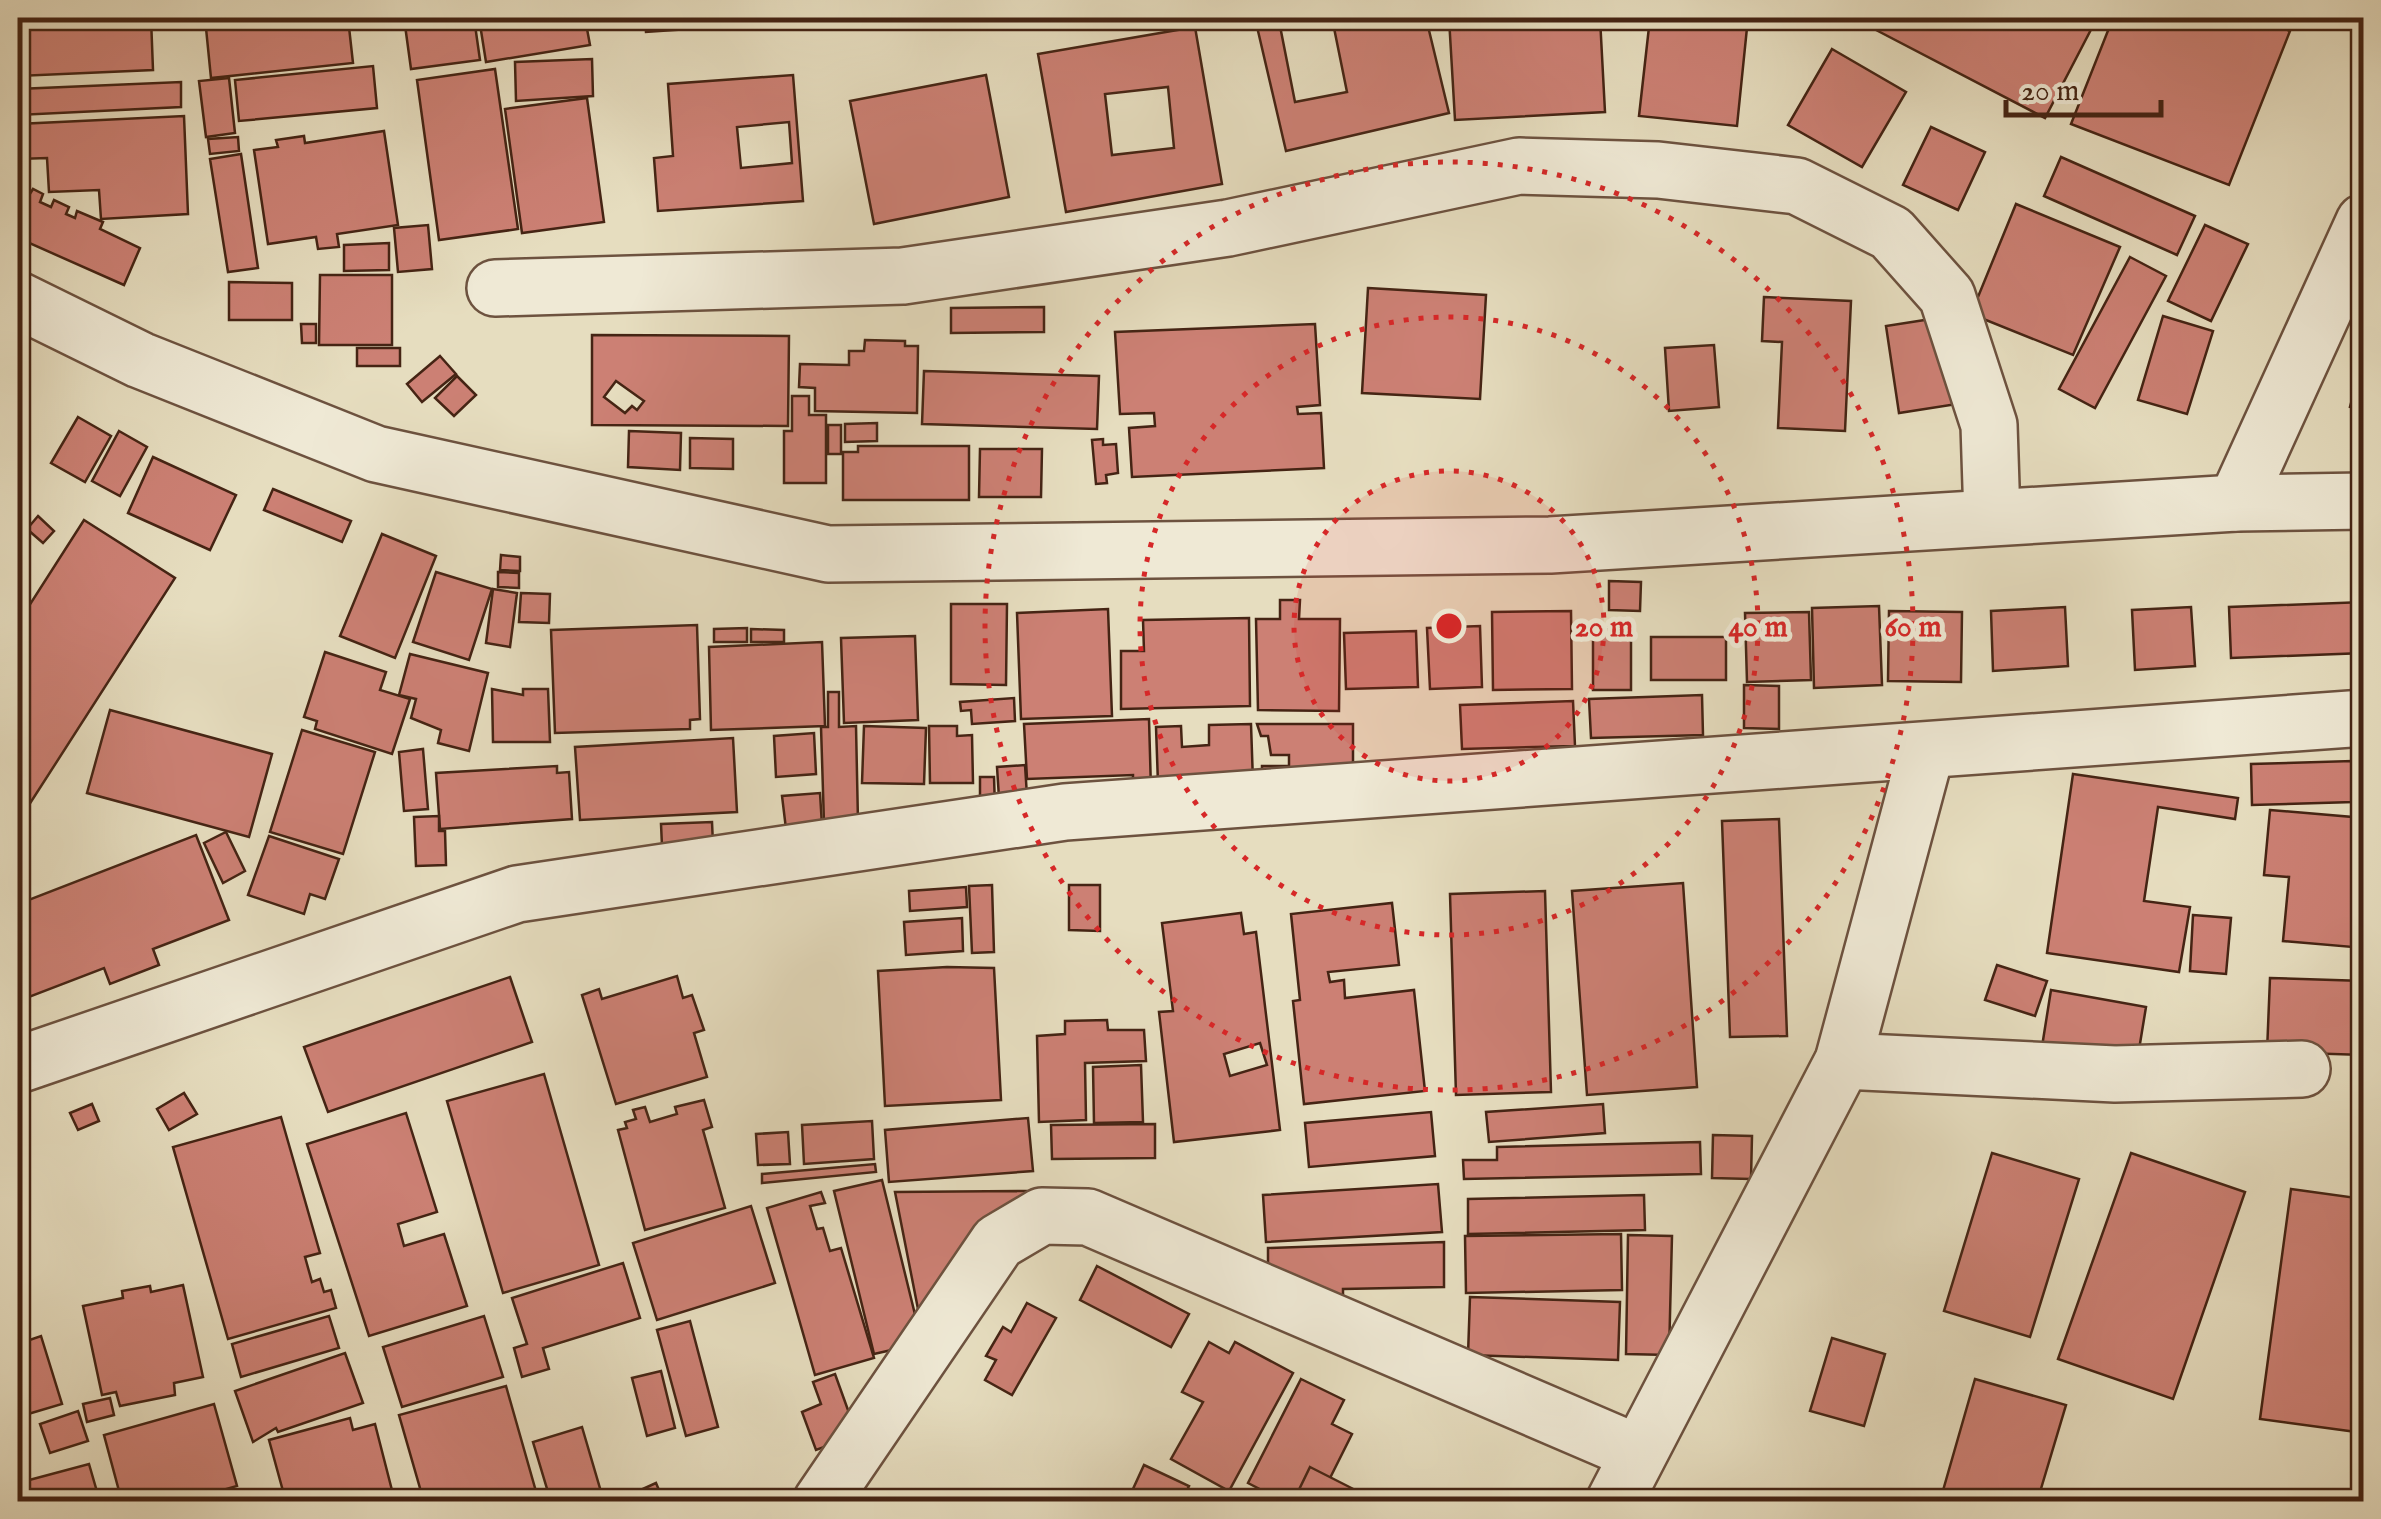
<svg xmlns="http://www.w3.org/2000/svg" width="2381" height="1519" viewBox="0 0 2381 1519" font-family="'IM FELL English',serif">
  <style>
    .building { fill: #cc8074; stroke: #452414; stroke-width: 2.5; fill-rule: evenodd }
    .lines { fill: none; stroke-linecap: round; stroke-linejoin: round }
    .minor-casing { stroke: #6d523f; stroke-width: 60 }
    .minor { stroke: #efe9d5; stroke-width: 55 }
    .ring { fill: none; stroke: #d62828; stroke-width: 5; stroke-dasharray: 5 10 }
    .centre { fill: #d62828; stroke: #efe9d5; stroke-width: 5 }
    .ring-label { font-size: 30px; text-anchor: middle; font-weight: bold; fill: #d62828; stroke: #efe9d5; stroke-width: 10; stroke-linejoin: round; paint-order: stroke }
  </style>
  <rect width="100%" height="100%" fill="#e6ddbf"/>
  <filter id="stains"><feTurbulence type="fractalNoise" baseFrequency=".002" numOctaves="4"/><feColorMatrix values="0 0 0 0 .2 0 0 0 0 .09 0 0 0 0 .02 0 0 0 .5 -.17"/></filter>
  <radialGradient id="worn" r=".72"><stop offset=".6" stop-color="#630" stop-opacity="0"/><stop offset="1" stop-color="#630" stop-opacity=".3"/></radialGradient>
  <g class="building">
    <polygon points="18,18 151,18 153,70 18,76"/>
    <polygon points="205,18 348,18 353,63 211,78"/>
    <polygon points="404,18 474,18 480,60 411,69"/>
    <polygon points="479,18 585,18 590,45 486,62"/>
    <polygon points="645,18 765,18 765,24 646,32"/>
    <polygon points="1255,18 1324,18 1280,26 1295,102 1347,92 1332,18 1426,18 1449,113 1286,151"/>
    <polygon points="1449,18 1600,18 1605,112 1455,120"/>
    <polygon points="1650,18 1748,18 1737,126 1639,116"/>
    <polygon points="1853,18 2097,18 2045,118"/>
    <polygon points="2113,18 2256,18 2290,31 2229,185 2071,124"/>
    <path d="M1195,27L1222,184L1066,212L1038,54ZM1168,87L1174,148L1112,155L1105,94Z"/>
    <polygon points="1832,49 1906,92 1862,167 1788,125"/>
    <polygon points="592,59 593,96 516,101 515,62"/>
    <polygon points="373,66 377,108 239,121 235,80"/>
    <polygon points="495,69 518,229 439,240 417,80"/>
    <path d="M793,75L803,201L658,211L654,158L673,156L668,84ZM789,122L792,163L741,168L737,127Z"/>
    <polygon points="986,75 1009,197 874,224 850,101"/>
    <polygon points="229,78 235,133 206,137 199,81"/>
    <polygon points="181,82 181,107 18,115 18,89"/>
    <polygon points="587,98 604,222 522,233 505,109"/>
    <polygon points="184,116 188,214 101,219 99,190 49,192 47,158 18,159 18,124"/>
    <polygon points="1931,127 1985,152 1958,210 1903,185"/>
    <polygon points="384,131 398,225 337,234 339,247 318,249 316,237 268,244 254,150 278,147 276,140 304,136 305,143"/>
    <polygon points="238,137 239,151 210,154 208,139"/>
    <polygon points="241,154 258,268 228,272 210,159"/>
    <polygon points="2061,157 2195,216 2177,255 2044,196"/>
    <polygon points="18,183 27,187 23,195 28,197 33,189 43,194 40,202 51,207 54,200 69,207 66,214 75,218 77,211 103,222 100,229 140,248 124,285 18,238"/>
    <polygon points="2016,204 2120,247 2073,355 1971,314"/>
    <polygon points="428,225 432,269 398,272 394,228"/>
    <polygon points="2205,225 2248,244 2211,321 2168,301"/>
    <polygon points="389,243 389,270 344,271 344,245"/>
    <polygon points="2130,257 2166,276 2095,408 2059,389"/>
    <polygon points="320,275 392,275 392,345 319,345"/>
    <polygon points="229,282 292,283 292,320 229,320"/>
    <polygon points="1368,288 1486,295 1480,399 1362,393"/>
    <polygon points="1764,297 1851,301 1845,431 1778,428 1782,342 1762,341"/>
    <polygon points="1044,307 1044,332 951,333 951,308"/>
    <polygon points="2163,316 2213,331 2187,414 2138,400"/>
    <polygon points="1944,317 1957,404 1899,413 1886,326"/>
    <polygon points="301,324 316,324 316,343 302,343"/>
    <polygon points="1315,324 1320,405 1297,407 1298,414 1321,413 1324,468 1132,477 1129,428 1155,426 1154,413 1120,414 1115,332"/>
    <path d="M592,335L789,336L788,426L592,425ZM616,381L644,401L637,410L632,406L625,413L604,397Z"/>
    <polygon points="865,340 905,341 905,346 918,346 917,413 815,411 815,388 799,387 800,364 849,365 849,351 864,351"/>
    <polygon points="1714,345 1719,407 1669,411 1665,348"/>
    <rect x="357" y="348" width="43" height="18"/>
    <polygon points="2364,355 2364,411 2350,407"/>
    <polygon points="440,356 456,374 422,402 407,384"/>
    <polygon points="924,371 1099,376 1097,429 922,424"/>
    <polygon points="457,376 476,395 454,416 435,398"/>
    <polygon points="792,396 809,396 809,415 826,415 826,483 784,483 784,431 792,431"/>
    <polygon points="78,417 111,436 85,482 51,463"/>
    <polygon points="877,423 877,441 845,442 845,424"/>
    <rect x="828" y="425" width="13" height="29"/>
    <polygon points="119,431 147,447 120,496 92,481"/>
    <polygon points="629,431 681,433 680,470 628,467"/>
    <polygon points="690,438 733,439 733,469 690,468"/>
    <polygon points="1103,439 1103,445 1116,444 1118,473 1106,475 1107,483 1096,484 1092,440"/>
    <polygon points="858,446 969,446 969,500 843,500 843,452 858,452"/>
    <polygon points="980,449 1042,449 1041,497 979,497"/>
    <polygon points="153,457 236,495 210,550 128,513"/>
    <polygon points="273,489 351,521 342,542 264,510"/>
    <polygon points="38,516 54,531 43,543 27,529"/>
    <polygon points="84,520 175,578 18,822 18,623"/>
    <polygon points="382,534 436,556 395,658 340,636"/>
    <polygon points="501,555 520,557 520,571 500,570"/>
    <polygon points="436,572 492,589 469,660 413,642"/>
    <polygon points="498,572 519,573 519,588 498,587"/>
    <polygon points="1609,581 1641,582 1640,611 1609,610"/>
    <polygon points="493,589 517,593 510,647 486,643"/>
    <polygon points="521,593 550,594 549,623 519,622"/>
    <polygon points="1280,600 1300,600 1299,619 1340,619 1339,711 1258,710 1256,619 1280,619"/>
    <polygon points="2364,602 2364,653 2231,658 2229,607"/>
    <polygon points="951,604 1007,604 1006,685 951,684"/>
    <polygon points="1879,606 1882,685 1814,688 1812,608"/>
    <polygon points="2065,607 2068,666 1993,671 1991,611"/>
    <polygon points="2191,607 2195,666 2135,670 2132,610"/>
    <polygon points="1108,609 1112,716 1021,719 1017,613"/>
    <polygon points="1571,611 1572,689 1493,690 1492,612"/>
    <polygon points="1889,611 1962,612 1961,682 1888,681"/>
    <polygon points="1809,612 1811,680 1747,682 1745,613"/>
    <polygon points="1249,618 1250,706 1121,709 1121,651 1144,651 1143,620"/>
    <polygon points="697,625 700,719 690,720 690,729 555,733 551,630"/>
    <polygon points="1480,626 1482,687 1430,689 1427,628"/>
    <polygon points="747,628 747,642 714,642 714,629"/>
    <rect x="1593" y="628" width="38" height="62"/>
    <polygon points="751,629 784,630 784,642 751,642"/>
    <polygon points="1416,631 1418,687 1346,689 1344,633"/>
    <polygon points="915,636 918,720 844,723 841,638"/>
    <rect x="1651" y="637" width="75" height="43"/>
    <polygon points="822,642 825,726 711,730 709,647"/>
    <polygon points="325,652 386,672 380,690 410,699 392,754 315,729 317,721 304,717"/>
    <polygon points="410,654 488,673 469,751 438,743 441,730 411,718 416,699 399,695"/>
    <polygon points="1744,685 1779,686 1779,729 1744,728"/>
    <polygon points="492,689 523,695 523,689 548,689 550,742 493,742"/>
    <polygon points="828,692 839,692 839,727 856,726 858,822 824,823 821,727 828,727"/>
    <polygon points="1702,695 1703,735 1591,738 1589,699"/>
    <polygon points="1014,698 1015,721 972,724 971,710 961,711 960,702"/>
    <polygon points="1573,701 1575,746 1462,749 1460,705"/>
    <polygon points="110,710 272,754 249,837 87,793"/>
    <polygon points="1149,719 1151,790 1133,785 1133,775 1027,779 1024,724"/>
    <polygon points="1251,724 1253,782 1158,784 1156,727 1181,726 1182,747 1209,745 1209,725"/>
    <polygon points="1257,724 1353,724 1353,778 1262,779 1262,766 1289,766 1289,755 1271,755 1268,736 1261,736"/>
    <polygon points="864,726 926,728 924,784 862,783"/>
    <polygon points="929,726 957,726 957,736 972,735 973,783 930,783"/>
    <polygon points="302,730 375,752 343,854 270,832"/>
    <polygon points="814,733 816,774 776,777 774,736"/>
    <polygon points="733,738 737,812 580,820 575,747"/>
    <polygon points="423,749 428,809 404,811 399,752"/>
    <polygon points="2352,761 2353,802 2252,805 2251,764"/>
    <polygon points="1025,765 1027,796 999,798 997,767"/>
    <polygon points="557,766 557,773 569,772 572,819 440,829 436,773"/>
    <polygon points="2073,774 2238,798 2235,819 2158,807 2144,901 2190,907 2179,972 2047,953"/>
    <polygon points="980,777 994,777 995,807 980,808"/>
    <polygon points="820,793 822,826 786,829 782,796"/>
    <polygon points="2270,810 2364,818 2364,948 2283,941 2289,877 2264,875"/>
    <polygon points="439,816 439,831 445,831 446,865 416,866 414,817"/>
    <polygon points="1779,819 1787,1036 1730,1037 1722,821"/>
    <polygon points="712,822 713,844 662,846 661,824"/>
    <polygon points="226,832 245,871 223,883 204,843"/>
    <polygon points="196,835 229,920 153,949 159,965 110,984 104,968 29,997 18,967 18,904"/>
    <polygon points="269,836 339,859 325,899 310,894 304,914 248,895"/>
    <polygon points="1683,883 1697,1087 1587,1095 1572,891"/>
    <polygon points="992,885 994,952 972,953 969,886"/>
    <polygon points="1069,885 1100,885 1100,931 1069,930"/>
    <polygon points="966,887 967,907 910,911 909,891"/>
    <polygon points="1545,891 1551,1092 1456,1095 1450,894"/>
    <polygon points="1392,903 1399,965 1328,972 1330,982 1344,980 1345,998 1414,990 1425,1091 1304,1104 1293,1001 1300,1000 1291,914"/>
    <path d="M1241,913L1244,934L1256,932L1280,1130L1174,1142L1159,1012L1173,1011L1162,923ZM1260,1043L1267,1065L1230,1076L1224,1054Z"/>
    <polygon points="2193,915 2231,918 2226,974 2190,971"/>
    <polygon points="962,918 963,951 906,955 904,922"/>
    <polygon points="1997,965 2047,981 2035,1016 1985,1000"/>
    <polygon points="947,967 994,968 1001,1100 885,1106 878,971"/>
    <polygon points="677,976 683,998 692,995 704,1030 694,1033 707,1077 616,1104 582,995 599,989 602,999"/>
    <polygon points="510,977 532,1042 328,1112 304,1047"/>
    <polygon points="2270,978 2364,981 2364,1055 2267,1052"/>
    <polygon points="2051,990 2146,1007 2136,1068 2041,1053"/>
    <polygon points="1107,1020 1108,1030 1144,1030 1146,1061 1085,1063 1086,1120 1039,1122 1037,1036 1065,1034 1065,1021"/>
    <polygon points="1141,1065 1143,1122 1094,1123 1093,1067"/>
    <polygon points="544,1074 599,1265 503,1293 447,1101"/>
    <polygon points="184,1093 197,1114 169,1130 157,1109"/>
    <polygon points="704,1100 712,1127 703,1130 725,1208 645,1230 618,1130 627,1128 625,1122 636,1119 633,1110 645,1107 650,1122 677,1114 675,1107"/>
    <polygon points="92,1104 99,1121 78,1130 70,1113"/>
    <polygon points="1603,1104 1605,1133 1489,1142 1486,1112"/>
    <polygon points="1431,1112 1435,1156 1309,1167 1305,1123"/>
    <polygon points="406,1113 437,1212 398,1224 404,1246 444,1234 467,1306 369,1336 307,1144"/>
    <polygon points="281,1117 320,1253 305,1257 312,1282 320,1279 324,1292 331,1290 336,1308 228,1339 173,1147"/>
    <polygon points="1028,1118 1033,1171 889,1182 885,1130"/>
    <polygon points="872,1121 874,1159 804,1164 802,1125"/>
    <polygon points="1155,1124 1155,1158 1052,1159 1051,1125"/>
    <polygon points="788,1132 790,1164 758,1165 756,1134"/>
    <polygon points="1713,1135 1752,1136 1751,1179 1712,1178"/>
    <polygon points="1700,1142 1701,1174 1464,1179 1463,1160 1497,1160 1497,1147"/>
    <polygon points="1992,1153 2079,1179 2030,1337 1944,1311"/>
    <polygon points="2131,1153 2245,1192 2173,1399 2058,1359"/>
    <polygon points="875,1164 876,1172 762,1183 762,1174"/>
    <polygon points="882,1180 922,1343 874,1354 834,1191"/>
    <polygon points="1438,1184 1442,1232 1266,1242 1263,1195"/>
    <polygon points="2291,1189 2364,1199 2364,1433 2260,1419"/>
    <polygon points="1032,1191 919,1314 895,1192"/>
    <polygon points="821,1192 825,1203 810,1206 817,1229 823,1228 830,1251 841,1248 874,1358 815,1375 767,1208"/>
    <polygon points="1644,1195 1645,1230 1468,1234 1468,1199"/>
    <polygon points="751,1206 775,1283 657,1320 633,1243"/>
    <polygon points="1621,1234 1622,1290 1466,1293 1465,1236"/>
    <polygon points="1628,1235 1672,1236 1669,1355 1626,1354"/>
    <polygon points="1444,1242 1444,1287 1343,1289 1343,1298 1268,1291 1268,1248"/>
    <polygon points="623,1263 640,1318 543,1348 549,1369 522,1377 514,1348 527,1344 512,1298"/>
    <polygon points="1097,1266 1189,1314 1171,1347 1080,1300"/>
    <polygon points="183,1285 203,1377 174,1383 175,1395 120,1406 116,1392 102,1395 83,1306 123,1298 122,1291 150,1286 151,1292"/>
    <polygon points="1470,1297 1620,1302 1618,1360 1468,1355"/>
    <polygon points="1027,1303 1056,1318 1012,1395 985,1380 996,1360 986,1356 1003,1327 1011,1332"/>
    <polygon points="329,1316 339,1348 241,1377 232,1344"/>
    <polygon points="484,1316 503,1377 402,1407 383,1347"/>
    <polygon points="690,1321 718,1427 686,1436 657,1330"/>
    <polygon points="41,1336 62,1404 18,1417 18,1344"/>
    <polygon points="1832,1338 1885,1354 1864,1426 1810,1411"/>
    <polygon points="1209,1342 1229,1353 1235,1342 1293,1373 1229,1491 1171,1459 1203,1402 1182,1392"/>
    <polygon points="345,1353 363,1403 278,1432 276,1428 253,1442 235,1391"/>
    <polygon points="661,1371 675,1428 647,1436 632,1378"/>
    <polygon points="835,1374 857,1435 816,1450 802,1412 821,1404 813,1382"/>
    <polygon points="1301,1379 1344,1400 1332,1424 1352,1434 1318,1502 1285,1502 1248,1483"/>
    <polygon points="1975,1379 2066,1405 2037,1502 1940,1501"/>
    <polygon points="506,1386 539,1502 424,1502 399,1415"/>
    <polygon points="110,1398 114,1415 87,1422 83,1404"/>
    <polygon points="214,1404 237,1486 181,1502 122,1502 104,1435"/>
    <polygon points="78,1411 88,1441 50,1453 40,1424"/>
    <polygon points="350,1418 353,1430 375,1424 395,1502 373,1502 369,1490 352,1496 354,1502 286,1502 269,1440"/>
    <polygon points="582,1427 604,1502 551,1502 533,1442"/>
    <polygon points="89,1464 100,1502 18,1502 18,1483"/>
    <polygon points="1144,1465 1189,1486 1181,1502 1127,1502"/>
    <polygon points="1310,1467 1379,1502 1293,1502"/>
    <polygon points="656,1483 664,1502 614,1502"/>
  </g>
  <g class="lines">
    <defs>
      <g id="minor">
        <polyline points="495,288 903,276 1228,228 1519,166 1658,170 1797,186 1891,233 1947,296 1989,425 1992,517"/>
        <polyline points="18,300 140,360 376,454 828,554 1550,545 2236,503 2364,501"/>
        <polyline points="2236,503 2364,222"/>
        <polyline points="1843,1061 2115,1074 2302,1069"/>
        <polyline points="18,1065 517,894 1065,812 2364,718"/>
        <polyline points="821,1502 998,1242 1042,1216 1088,1217 1638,1453"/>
        <polyline points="1614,1502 1843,1061 1926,752"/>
      </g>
    </defs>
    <use href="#minor" class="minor-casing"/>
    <use href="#minor" class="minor"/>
  </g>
  <circle cx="1449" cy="626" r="155" fill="#d62828" fill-opacity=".12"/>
  <g class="ring">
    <circle cx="1449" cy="626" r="155"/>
    <circle cx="1449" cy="626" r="309"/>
    <circle cx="1449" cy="626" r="464"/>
  </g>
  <circle cx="1449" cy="626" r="15" class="centre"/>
  <g class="ring-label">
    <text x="1604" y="636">20 m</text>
    <text x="1758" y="636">40 m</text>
    <text x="1913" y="636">60 m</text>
  </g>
  <rect width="2381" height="1519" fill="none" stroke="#e6ddbf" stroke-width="60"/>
  <rect x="20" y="20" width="2341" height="1479" fill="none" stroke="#452414" stroke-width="5"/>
  <rect x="30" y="30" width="2321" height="1459" fill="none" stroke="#452414" stroke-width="2.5"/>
  <path d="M2006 100v15h155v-15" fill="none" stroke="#452414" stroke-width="5"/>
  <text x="2021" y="100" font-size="30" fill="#452414" stroke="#efe9d5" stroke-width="8" paint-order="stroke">20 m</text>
  <rect width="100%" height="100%" filter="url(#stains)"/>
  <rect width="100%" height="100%" fill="url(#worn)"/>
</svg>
